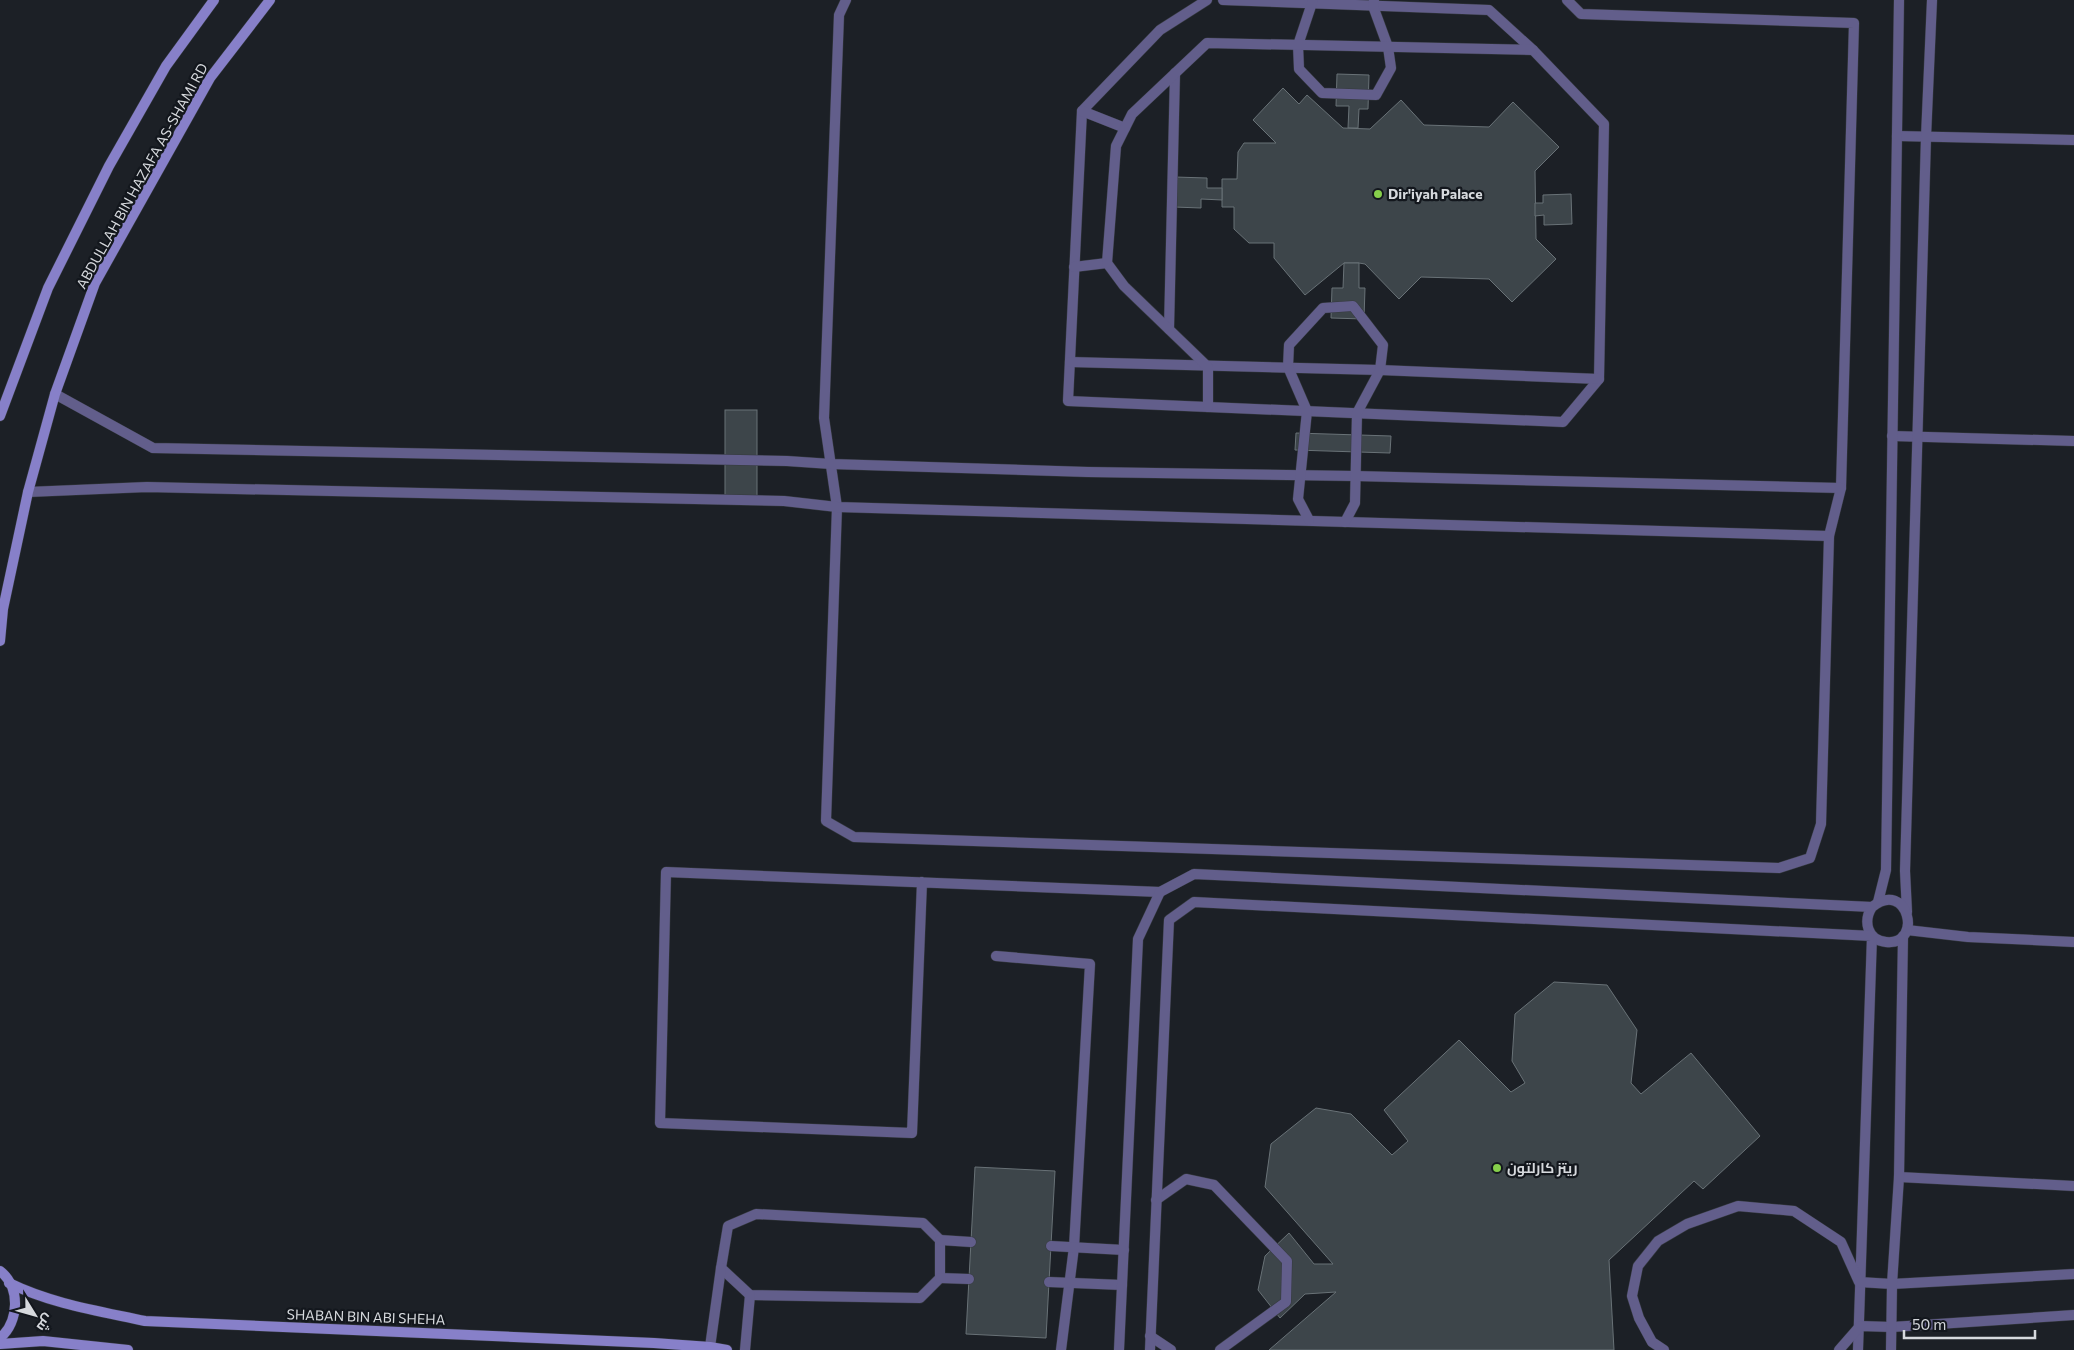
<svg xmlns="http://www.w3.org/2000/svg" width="2074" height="1350" viewBox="0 0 2074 1350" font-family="Commissioner,Cairo,sans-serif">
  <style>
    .building { fill: #3d454a; stroke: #697277 }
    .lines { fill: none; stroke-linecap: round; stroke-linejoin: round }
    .lane-casing { stroke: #363a40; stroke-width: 11 }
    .secondary-casing { stroke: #363a40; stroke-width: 11 }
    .lane { stroke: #625e8b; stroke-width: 10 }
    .secondary { stroke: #8780c9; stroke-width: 10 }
    .poi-dot { fill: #86cf4b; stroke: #13171d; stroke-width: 2 }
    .labels { text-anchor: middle; stroke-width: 4.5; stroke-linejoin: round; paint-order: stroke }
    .street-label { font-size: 14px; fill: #d6d9dd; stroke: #13171d }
    .poi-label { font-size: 14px; font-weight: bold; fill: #d6d9dd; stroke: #13171d; text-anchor: start }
  </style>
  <rect width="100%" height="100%" fill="#1c2026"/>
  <g class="building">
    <polygon points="1337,74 1369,75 1368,109 1359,109 1358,128 1348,128 1349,106 1336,106"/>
    <polygon points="1283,88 1299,104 1307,95 1343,128 1370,129 1401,100 1424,125 1489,127 1513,102 1559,147 1535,171 1536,239 1556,259 1512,302 1489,279 1421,277 1399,299 1365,264 1359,263 1344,263 1305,295 1274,258 1274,243 1249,243 1234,229 1234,207 1222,207 1222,179 1237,179 1238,152 1244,143 1276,143 1253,120"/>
    <polygon points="1175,177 1207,178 1207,188 1222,188 1222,200 1201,199 1201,208 1174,207"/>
    <polygon points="1571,194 1572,224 1544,225 1544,215 1535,216 1535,203 1543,203 1543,195"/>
    <polygon points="1344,263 1359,263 1359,288 1365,288 1364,319 1331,318 1332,288 1343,288"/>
    <rect x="725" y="410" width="32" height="86"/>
    <polygon points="1296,433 1391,436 1390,453 1295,450"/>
    <polygon points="1554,982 1607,985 1637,1030 1631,1083 1641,1094 1691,1053 1760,1136 1703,1189 1694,1181 1609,1260 1614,1350 1269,1350 1336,1292 1305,1294 1280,1318 1258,1290 1265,1256 1289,1233 1314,1264 1333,1264 1265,1187 1271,1144 1316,1108 1351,1114 1392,1155 1408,1141 1384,1110 1459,1040 1511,1092 1525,1083 1512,1061 1515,1014"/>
    <polygon points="975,1167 1055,1171 1046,1338 966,1334"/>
  </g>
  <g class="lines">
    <defs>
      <g id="lane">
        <polyline points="846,0 839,15 824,418 837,507 826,821 854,837 1779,868 1810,858 1821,824 1829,536 1841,488 1854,23 1581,14 1567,0"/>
        <polyline points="1207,0 1160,30 1082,111 1068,401 1563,422 1599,379 1604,124 1533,50 1489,10 1223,0"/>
        <polyline points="1313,0 1298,45 1299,69 1322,93 1376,95 1391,68 1388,47 1373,6 1374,0"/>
        <polyline points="1082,111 1125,128"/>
        <polyline points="1897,136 2074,140"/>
        <polyline points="1074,267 1107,263"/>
        <polyline points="1169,329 1175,73"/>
        <polyline points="1070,362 1380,370 1599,379"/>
        <polyline points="55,394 153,448 787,461 831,464 1088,472 1355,476 1841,488"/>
        <polyline points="1208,407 1208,367 1124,286 1107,263 1116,146 1132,114 1207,43 1533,50"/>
        <polyline points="1892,436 2074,441"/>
        <polyline points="28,492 147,487 784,501 837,507 1829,536"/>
        <polyline points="1309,520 1298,499 1307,411 1288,367 1289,345 1323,308 1353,306 1383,345 1380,370 1357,413 1355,503 1345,522"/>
        <polyline points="922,882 912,1133 660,1123 666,872 1160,892"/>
        <polyline points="1878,902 1886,870 1899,0"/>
        <polyline points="1907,912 1905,871 1926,137 1932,0"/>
        <polyline points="1907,930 1968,937 2074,942"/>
        <polyline points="996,956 1090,964 1074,1247 1061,1350"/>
        <polyline points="1899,1177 2074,1186"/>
        <polyline points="1156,1200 1186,1179 1214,1185 1287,1261 1286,1302 1220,1350"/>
        <polygon points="756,1214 923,1223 940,1240 940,1278 920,1298 750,1295 721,1268 728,1226"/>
        <polyline points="940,1240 971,1242"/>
        <polyline points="1051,1246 1124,1250"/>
        <polyline points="940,1278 969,1279"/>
        <polyline points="1049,1282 1122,1285"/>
        <polyline points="1150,1336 1171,1350"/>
        <polyline points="710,1347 721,1268"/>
        <polyline points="745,1350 750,1295"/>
        <path d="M1119,1350L1138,939L1160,892L1194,874L1872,907C1908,878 1924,946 1886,942C1867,940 1863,921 1872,907"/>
        <polyline points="1150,1350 1169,920 1194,902 1872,936 1858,1350"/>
        <polyline points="1664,1350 1652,1342 1639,1318 1632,1296 1638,1266 1658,1241 1687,1224 1738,1206 1794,1211 1841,1242 1859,1282 1892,1284 2074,1274"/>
        <polyline points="1839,1350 1860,1326 1892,1327 2074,1315"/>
        <polyline points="1891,1350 1892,1284 1899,1177 1903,936"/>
      </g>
      <g id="secondary">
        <polyline points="0,416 48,288 109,166 166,66 214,0"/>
        <polyline points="0,641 3,609 28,492 55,394 95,283 210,78 270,0"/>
        <path d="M0,1271C21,1287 19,1322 0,1338"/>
        <path d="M9,1283C52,1304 99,1311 145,1321L654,1343L710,1347L727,1350"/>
        <polyline points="0,1344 43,1341 128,1350"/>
      </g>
    </defs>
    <use href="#lane" class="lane-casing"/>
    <use href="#secondary" class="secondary-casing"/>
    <use href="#lane" class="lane"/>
    <use href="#secondary" class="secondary"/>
  </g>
  <g class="poi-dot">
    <circle cx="1378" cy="194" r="5"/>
    <circle cx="1497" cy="1168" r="5"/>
  </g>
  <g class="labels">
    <g class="street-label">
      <text transform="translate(142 176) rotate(-61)" y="5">ABDULLAH BIN HAZAFA AS-SHAMI RD</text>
      <text transform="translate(366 1317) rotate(2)" y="5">SHABAN BIN ABI SHEHA</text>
    </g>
    <g class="poi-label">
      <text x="1388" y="199">Dir'iyah Palace</text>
      <text x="1507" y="1173">ريتز كارلتون</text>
    </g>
  </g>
  <g transform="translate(35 1315) rotate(127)" stroke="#13171d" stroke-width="4" paint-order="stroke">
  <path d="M0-4L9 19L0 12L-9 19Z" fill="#d6d9dd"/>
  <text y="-8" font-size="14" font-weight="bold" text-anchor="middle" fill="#d6d9dd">ش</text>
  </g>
  <path d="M1904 1330v8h131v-8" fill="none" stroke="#d6d9dd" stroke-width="2.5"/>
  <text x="1912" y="1330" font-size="15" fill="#d6d9dd" stroke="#13171d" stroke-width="4" paint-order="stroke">50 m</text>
</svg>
